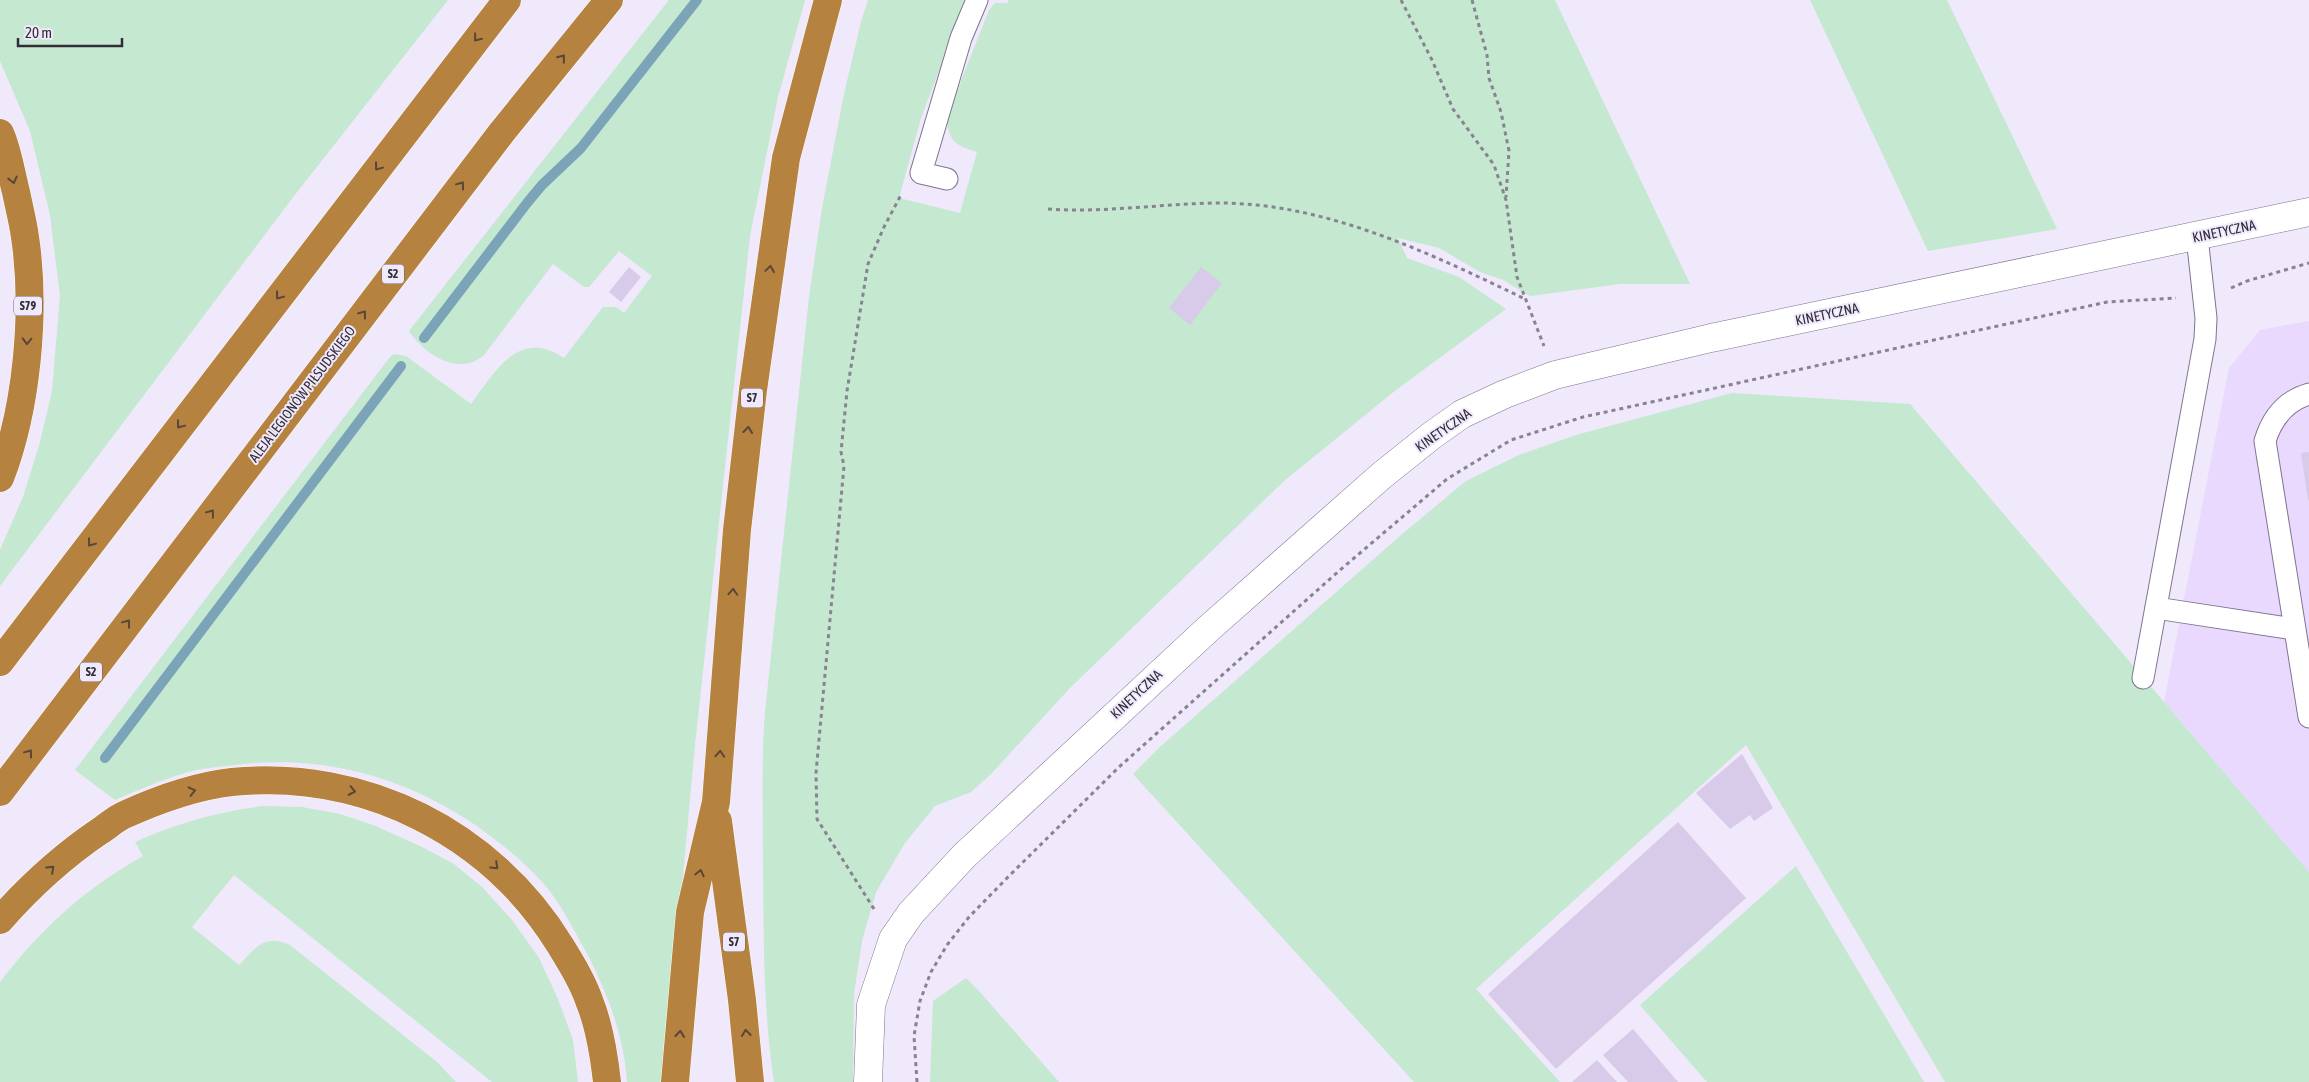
<svg xmlns="http://www.w3.org/2000/svg" width="2309" height="1082" viewBox="0 0 2309 1082" font-family="'Asap Condensed',sans-serif">
  <style>
    .built { fill: #e9d9fe }
    .green { fill: #c4e8d0 }
    .lines { fill: none; stroke-linecap: round; stroke-linejoin: round }
    .stream { stroke: #7ca4b8; stroke-width: 10 }
    .building { fill: #d8cbe9 }
    .lane-casing { stroke: #7f738e; stroke-width: 23 }
    .street-casing { stroke: #7f738e; stroke-width: 29 }
    .highway-casing { stroke: #fff; stroke-width: 29 }
    .path { stroke: #888291; stroke-width: 3; stroke-dasharray: 4 4; stroke-linecap: butt }
    .lane { stroke: #fff; stroke-width: 21 }
    .street { stroke: #fff; stroke-width: 28 }
    .highway { stroke: #b5823f; stroke-width: 28 }
    .oneway { stroke: #59463a }
    .labels { text-anchor: middle; stroke-width: 4; stroke-linejoin: round; paint-order: stroke }
    .shield { fill: #f0e8fb; stroke: #6a6472; stroke-width: 1 }
    .shield-label { font-size: 12px; font-weight: bold; fill: #312c38 }
    .street-label { font-size: 14px; fill: #312c38; stroke: #f0e8fb }
  </style>
  <rect width="100%" height="100%" fill="#f0e8fb"/>
  <polygon class="built" points="2309,321 2309,872 2164,702 2229,368 2260,330"/>
  <g class="green">
    <polygon points="0,0 448,0 294,196 0,586 0,550 23,497 40,442 52,391 60,296 50,215 30,131 0,61"/>
    <path d="M669,0H805L778,97L750,236L695,745L664,1082H627C624,1034 605,985 581,943C570,922 558,900 543,883C524,861 500,843 477,826C403,776 323,754 234,765C218,767 201,768 185,773C161,780 138,790 115,800L75,770L390,357L394,354L406,356L471,404C496,371 518,328 564,358L603,307H616L624,313L652,276L619,251L589,287H584L553,264L484,355C459,377 425,355 409,331Z"/>
    <path d="M868,0H966L921,118L899,198L960,213L977,152C955,145 950,142 946,119L985,20L989,10L995,3H1007L1009,0H1555L1690,284H1620L1530,296L1503,280L1480,272L1439,248L1398,238L1407,258L1459,277L1506,309L1396,390L1284,481L1070,688L991,774L971,792L935,806L905,843L876,892L862,941L854,994L853,1082H774C763,1011 764,940 763,868C763,816 761,764 765,712L809,297L822,208L844,94L861,22Z"/>
    <polygon points="1810,0 1947,0 2057,229 1928,251"/>
    <polygon points="1732,393 1910,404 2309,872 2309,1082 1945,1082 1746,745 1476,989 1560,1082 1414,1082 1133,774 1161,746 1400,536 1466,481 1519,455 1576,435"/>
    <path d="M263,806L302,807L340,814L373,825L420,846L454,864L482,887L512,920L539,958L558,999L573,1040L578,1082H492L234,875L192,927L239,965C256,948 264,933 290,945L437,1062L456,1082H0V982C42,928 83,890 143,856L135,842C177,823 218,812 263,806Z"/>
    <polygon points="1796,866 1924,1082 1707,1082 1640,1005"/>
    <polygon points="966,978 979,991 1059,1082 930,1082 933,1001"/>
  </g>
  <g class="lines">
    <g class="stream">
      <polyline points="424,338 527,203 542,185 581,148 697,0"/>
      <polyline points="105,758 401,366"/>
    </g>
  </g>
  <g class="building">
    <polygon points="629,267 641,277 621,302 609,292"/>
    <polygon points="1201,267 1222,283 1190,325 1169,308"/>
    <polygon points="2309,452 2309,500 2308,500 2301,453"/>
    <polygon points="1742,754 1773,808 1754,821 1750,815 1730,829 1696,793"/>
    <polygon points="1678,822 1746,898 1556,1069 1488,994"/>
    <polygon points="1633,1029 1678,1082 1628,1082 1603,1055"/>
    <polygon points="1597,1060 1617,1082 1572,1082"/>
  </g>
  <g class="lines">
    <defs>
      <g id="lane">
        <polyline points="947,179 921,173 961,38 977,0"/>
        <path d="M2309,394C2285,401 2272,418 2265,441L2309,717"/>
        <polyline points="2156,608 2294,629"/>
        <polyline points="2143,678 2205,339 2206,318 2197,237"/>
      </g>
      <polyline id="street" points="868,1082 871,1005 893,939 911,913 964,856 1208,629 1381,476 1431,436 1462,414 1505,394 1555,375 1711,338 2309,212"/>
      <g id="highway">
        <path d="M0,133C8,151 11,173 16,192C19,207 23,222 25,237C36,311 27,409 0,478"/>
        <polyline points="0,662 507,0"/>
        <polyline points="0,792 502,132 609,0"/>
        <polyline points="718,821 742,1000 750,1082"/>
        <path d="M0,920C30,886 63,856 100,831C108,826 115,819 124,815C157,800 196,786 232,782C365,769 491,833 560,945C571,963 583,982 590,1003C600,1028 604,1055 607,1082"/>
        <polyline points="675,1082 690,912 716,802 737,530 753,390 786,158 828,0"/>
      </g>
    </defs>
    <use href="#lane" class="lane-casing"/>
    <use href="#street" class="street-casing"/>
    <use href="#highway" class="highway-casing"/>
    <g class="path">
      <polyline points="1401,0 1432,60 1453,109 1494,165 1506,200 1517,277 1544,346"/>
      <polyline points="1472,0 1487,55 1489,78 1501,112 1509,151 1506,197"/>
      <path d="M1048,209C1104,213 1159,204 1215,203C1324,202 1427,252 1523,298"/>
      <polyline points="2231,288 2247,281 2309,263"/>
      <polyline points="874,909 817,819 816,773 844,466 841,452 847,391 868,264 884,227 902,193"/>
      <polyline points="917,1082 914,1036 920,1001 931,972 947,945 969,917 1009,876 1119,767 1340,570 1447,479 1511,440 1583,417 2107,302 2176,298"/>
    </g>
    <use href="#lane" class="lane"/>
    <use href="#street" class="street"/>
    <use href="#highway" class="highway"/>
  </g>
  <defs><path id="oneway-chevron" d="M-2-3.5L2.5 0L-2 3.5" fill="none" stroke-width="1.6" stroke-linecap="round" stroke-linejoin="round" transform="scale(1.25)"/></defs>
  <g class="oneway">
    <use href="#oneway-chevron" transform="translate(477 38) rotate(128)"/>
    <use href="#oneway-chevron" transform="translate(562 58) rotate(-51)"/>
    <use href="#oneway-chevron" transform="translate(378 167) rotate(127)"/>
    <use href="#oneway-chevron" transform="translate(13 180) rotate(77)"/>
    <use href="#oneway-chevron" transform="translate(461 185) rotate(-53)"/>
    <use href="#oneway-chevron" transform="translate(770 269) rotate(-82)"/>
    <use href="#oneway-chevron" transform="translate(279 296) rotate(127)"/>
    <use href="#oneway-chevron" transform="translate(363 314) rotate(-53)"/>
    <use href="#oneway-chevron" transform="translate(27 341) rotate(92)"/>
    <use href="#oneway-chevron" transform="translate(180 425) rotate(127)"/>
    <use href="#oneway-chevron" transform="translate(748 430) rotate(-84)"/>
    <use href="#oneway-chevron" transform="translate(211 513) rotate(-53)"/>
    <use href="#oneway-chevron" transform="translate(91 543) rotate(127)"/>
    <use href="#oneway-chevron" transform="translate(733 592) rotate(-86)"/>
    <use href="#oneway-chevron" transform="translate(127 623) rotate(-53)"/>
    <use href="#oneway-chevron" transform="translate(29 753) rotate(-53)"/>
    <use href="#oneway-chevron" transform="translate(720 754) rotate(-86)"/>
    <use href="#oneway-chevron" transform="translate(192 791) rotate(-13)"/>
    <use href="#oneway-chevron" transform="translate(352 791) rotate(12)"/>
    <use href="#oneway-chevron" transform="translate(495 866) rotate(43)"/>
    <use href="#oneway-chevron" transform="translate(51 869) rotate(-43)"/>
    <use href="#oneway-chevron" transform="translate(700 873) rotate(-77)"/>
    <use href="#oneway-chevron" transform="translate(746 1033) rotate(-96)"/>
    <use href="#oneway-chevron" transform="translate(680 1034) rotate(-84)"/>
  </g>
  <g class="labels">
    <g class="shield">
      <rect x="382" y="264.5" width="22" height="19" rx="4"/>
      <rect x="14" y="296.5" width="28" height="19" rx="4"/>
      <rect x="741" y="388.5" width="22" height="19" rx="4"/>
      <rect x="80" y="662.5" width="22" height="19" rx="4"/>
      <rect x="723" y="932.5" width="22" height="19" rx="4"/>
    </g>
    <g class="shield-label">
      <text x="393" y="278">S2</text>
      <text x="28" y="310">S79</text>
      <text x="752" y="402">S7</text>
      <text x="91" y="676">S2</text>
      <text x="734" y="946">S7</text>
    </g>
    <g class="street-label">
      <text transform="translate(2224 231) rotate(-12)" y="5">KINETYCZNA</text>
      <text transform="translate(1827 314) rotate(-12)" y="5">KINETYCZNA</text>
      <text transform="translate(302 394) rotate(-53)" y="5">ALEJA LEGIONÓW PIŁSUDSKIEGO</text>
      <text transform="translate(1443 430) rotate(-35)" y="5">KINETYCZNA</text>
      <text transform="translate(1136 694) rotate(-43)" y="5">KINETYCZNA</text>
    </g>
  </g>
  <path d="M18 38v8h104v-8" fill="none" stroke="#312c38" stroke-width="2.5"/>
  <text x="25" y="38" font-size="15" fill="#312c38" stroke="#f0e8fb" stroke-width="4" paint-order="stroke">20 m</text>
</svg>
